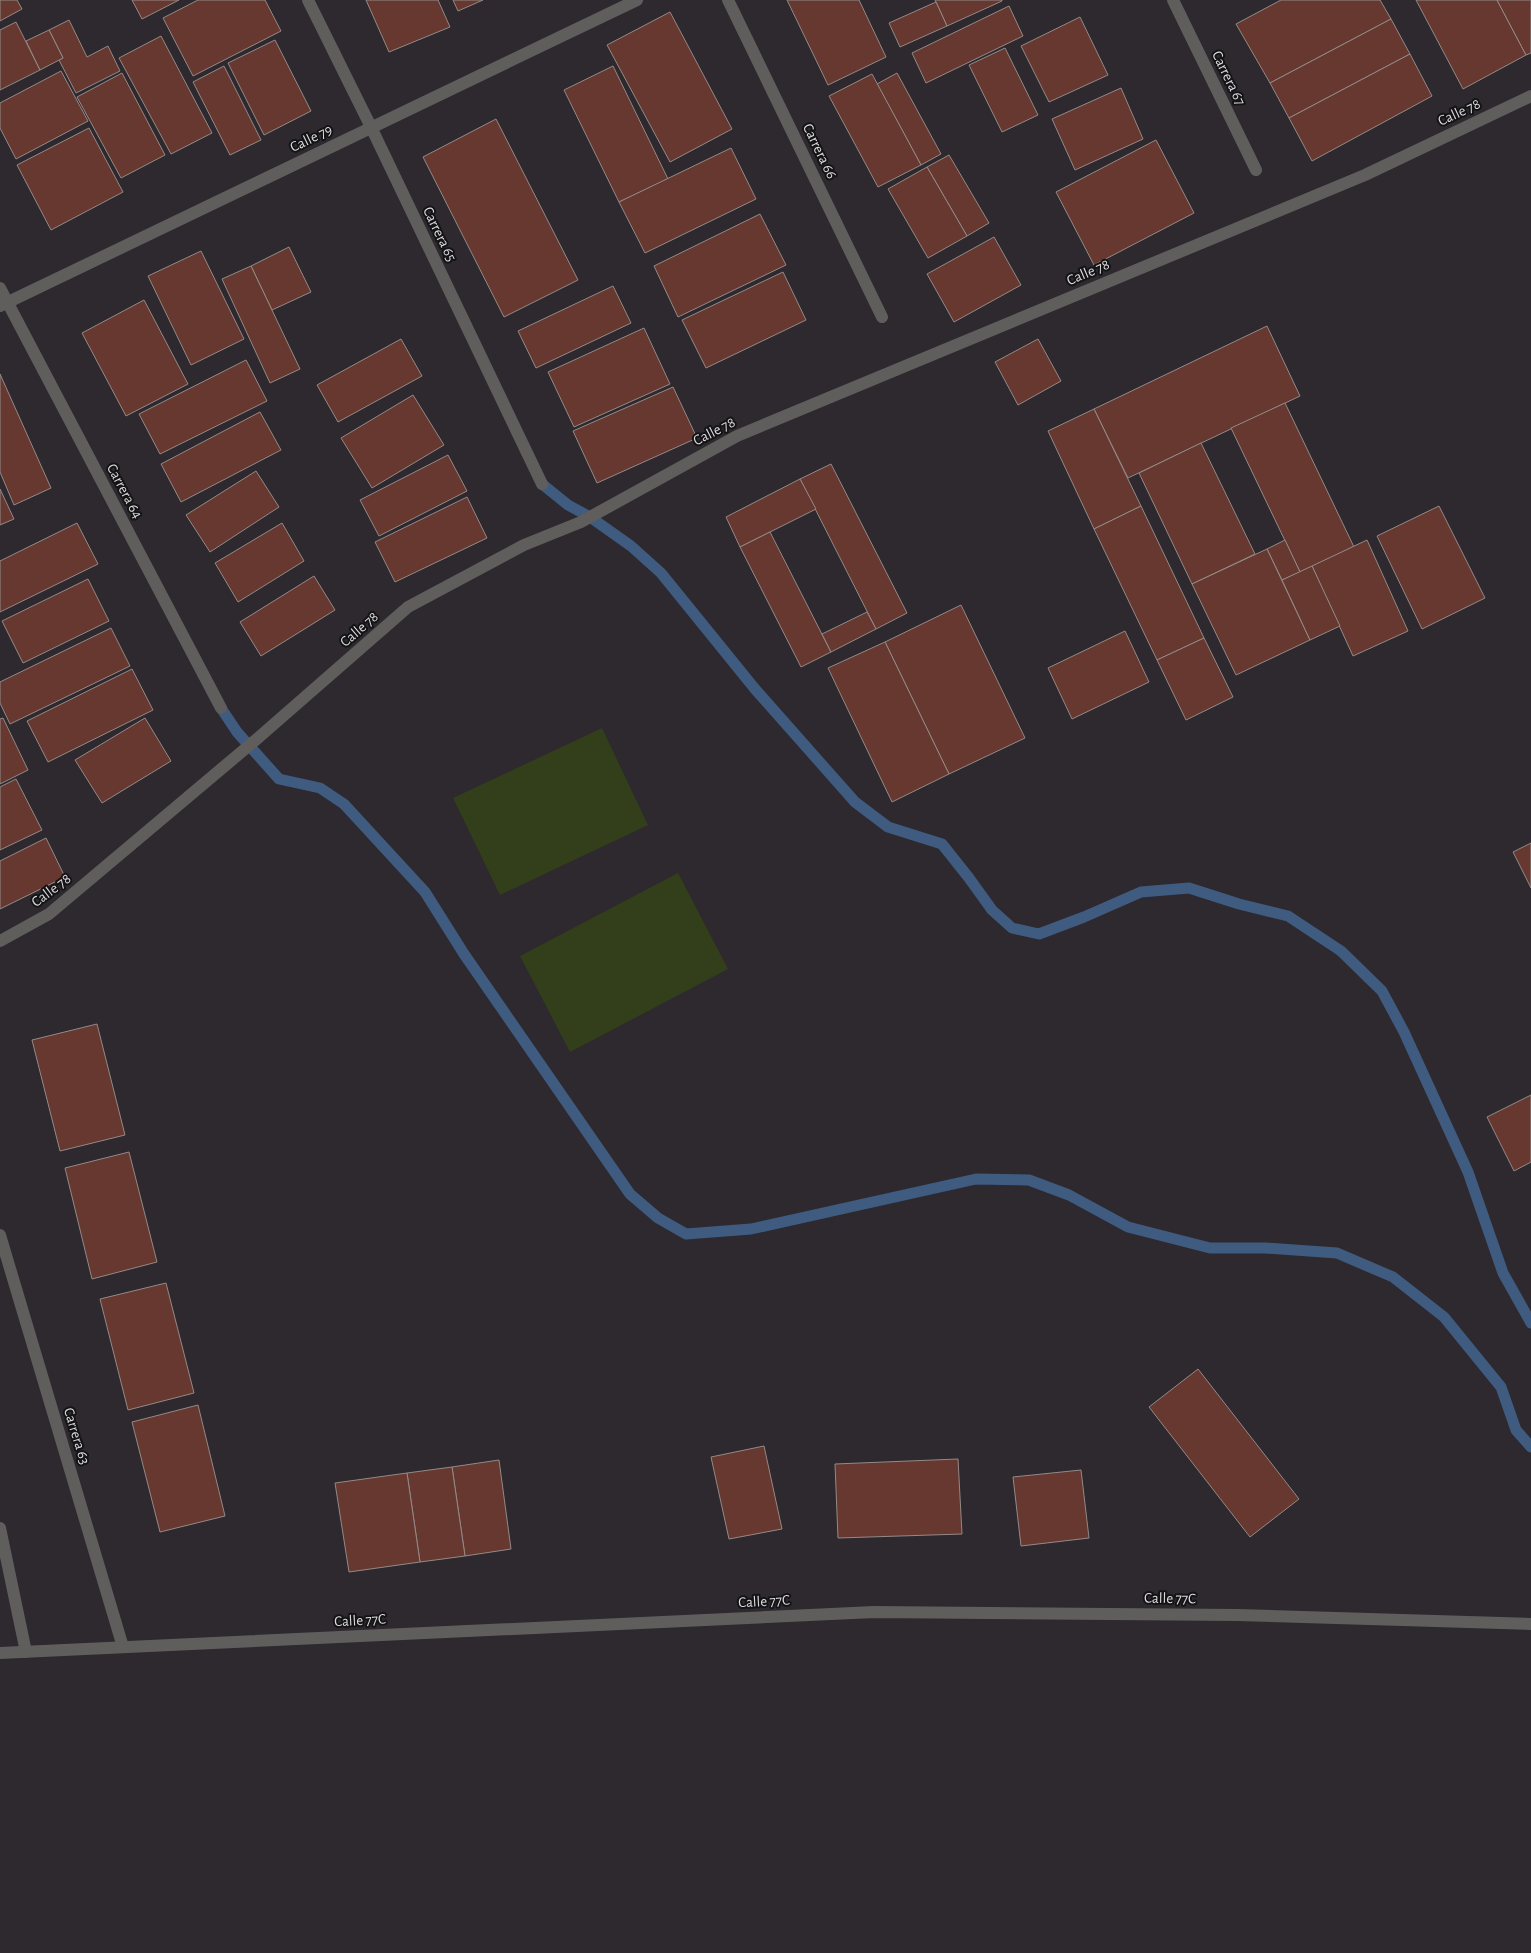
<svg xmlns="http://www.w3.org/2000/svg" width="1531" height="1953" viewBox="0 0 1531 1953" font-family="'Alegreya Sans',sans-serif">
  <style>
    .green { fill: #323f1a }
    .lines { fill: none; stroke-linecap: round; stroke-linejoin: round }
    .stream { stroke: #3f5b80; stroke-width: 11 }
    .building { fill: #673830; stroke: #938a88 }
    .minor { stroke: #605e5c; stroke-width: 12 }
    .labels { text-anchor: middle; stroke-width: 4; stroke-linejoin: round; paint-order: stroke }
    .street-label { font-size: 15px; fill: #dddbde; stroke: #141315 }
  </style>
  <rect width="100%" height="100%" fill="#2d292e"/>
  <g class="green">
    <polygon points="602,728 648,825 500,895 453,798"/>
    <polygon points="678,873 728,969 570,1052 520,956"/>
  </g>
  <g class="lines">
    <g class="stream">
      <polyline points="542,484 568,505 590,517 631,546 661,573 755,689 855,802 888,827 942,844 969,878 992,910 1012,928 1039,934 1084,917 1141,892 1189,888 1239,904 1288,916 1341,951 1382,991 1404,1032 1468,1172 1503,1273 1531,1323"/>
      <polyline points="221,708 237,732 279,779 320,788 344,804 425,892 464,954 630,1194 658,1218 686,1234 751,1229 976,1179 1029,1180 1069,1195 1128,1227 1210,1248 1265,1248 1337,1253 1393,1277 1444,1317 1501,1387 1516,1430 1531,1447"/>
    </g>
  </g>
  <g class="building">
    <polygon points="0,0 17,0 22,9 0,21"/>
    <polygon points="132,0 179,0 142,19"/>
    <polygon points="198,0 265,0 281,31 193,76 163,18"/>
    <polygon points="366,0 438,0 450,27 389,52"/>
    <polygon points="453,0 483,0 458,11"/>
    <polygon points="787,0 859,0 886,57 828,85"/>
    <polygon points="935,0 1002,0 1002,1 947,26"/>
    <polygon points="1281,0 1380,0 1391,19 1270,83 1236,24"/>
    <polygon points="1416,0 1497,0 1526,55 1463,89"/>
    <polygon points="1497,0 1531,0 1531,53 1526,55"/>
    <polygon points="936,2 947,26 900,47 889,23"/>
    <polygon points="1009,6 1023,36 926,83 912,53"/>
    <polygon points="670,12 732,129 670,162 607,45"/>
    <polygon points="1080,17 1108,75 1049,102 1021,46"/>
    <polygon points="1391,19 1410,54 1289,118 1270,83"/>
    <polygon points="69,20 87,57 108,46 120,71 76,93 59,60 63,58 49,30"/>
    <polygon points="16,22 40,70 0,90 0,30"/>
    <polygon points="49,30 63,58 40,70 26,41"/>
    <polygon points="161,36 212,133 171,154 119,58"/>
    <polygon points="275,40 311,111 264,135 228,63"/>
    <polygon points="1005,48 1038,115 1002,132 969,65"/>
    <polygon points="1410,54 1432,96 1312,161 1289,118"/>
    <polygon points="224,66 261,140 230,155 193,82"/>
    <polygon points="613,66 668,179 619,202 564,90"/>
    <polygon points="61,71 88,121 16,159 0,128 0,103"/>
    <polygon points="122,73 165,155 121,178 77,97"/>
    <polygon points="897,73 941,154 921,165 877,84"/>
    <polygon points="872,74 921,165 878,187 829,96"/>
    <polygon points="1121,88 1143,139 1075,170 1052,119"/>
    <polygon points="496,119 578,280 504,317 423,157"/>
    <polygon points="89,128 123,192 51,230 17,165"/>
    <polygon points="1156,140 1194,213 1094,265 1056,192"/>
    <polygon points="731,148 756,199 645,253 619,202"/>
    <polygon points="949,155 989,223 967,236 927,167"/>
    <polygon points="927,167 967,236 928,258 888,189"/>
    <polygon points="760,214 786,265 678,317 654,266"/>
    <polygon points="994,237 1021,285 954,322 927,274"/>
    <polygon points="289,247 311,292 272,310 251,266"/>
    <polygon points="201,251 244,339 191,365 148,276"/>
    <polygon points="251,266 300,369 270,383 222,279"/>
    <polygon points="783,272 806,320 706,368 682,320"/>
    <polygon points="613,286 631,323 536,368 518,331"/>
    <polygon points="144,300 188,384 126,416 82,333"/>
    <polygon points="1267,326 1300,396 1128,478 1094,409"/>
    <polygon points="644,328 670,384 574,427 548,372"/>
    <polygon points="401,339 422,376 338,422 317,385"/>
    <polygon points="1038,339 1061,381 1018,405 995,362"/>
    <polygon points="246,360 267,401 160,454 139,414"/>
    <polygon points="0,374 51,488 14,505 0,472"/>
    <polygon points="673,387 697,438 597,483 573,431"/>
    <polygon points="413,395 444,445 372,488 341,438"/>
    <polygon points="1285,403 1354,547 1300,572 1231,428"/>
    <polygon points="1094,409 1141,506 1094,529 1048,431"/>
    <polygon points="260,412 281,450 181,502 161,464"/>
    <polygon points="1201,443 1255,554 1192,584 1139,473"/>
    <polygon points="448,455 467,491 379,536 360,500"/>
    <polygon points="831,464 907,613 876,629 800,479"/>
    <polygon points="256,471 279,507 210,552 186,515"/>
    <polygon points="800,479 816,509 740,547 726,517"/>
    <polygon points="0,489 14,519 0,525"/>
    <polygon points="467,497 487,538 395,582 375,542"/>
    <polygon points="1141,506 1204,638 1157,660 1094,529"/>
    <polygon points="1439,506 1485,598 1422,629 1377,536"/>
    <polygon points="77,523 98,564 0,612 0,561"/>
    <polygon points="282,523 304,561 238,602 215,563"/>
    <polygon points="770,532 831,652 801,667 740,547"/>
    <polygon points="1285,540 1300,572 1282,580 1267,549"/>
    <polygon points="1367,540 1408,631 1353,656 1312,566"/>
    <polygon points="1267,549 1310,640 1236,675 1192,584"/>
    <polygon points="1312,566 1340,626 1310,640 1282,580"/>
    <polygon points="314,576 335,610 261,656 240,622"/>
    <polygon points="88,579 109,621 23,663 2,621"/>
    <polygon points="961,605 1025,738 949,774 885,642"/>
    <polygon points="867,612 876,629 831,652 822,634"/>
    <polygon points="111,628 130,666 10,724 0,703 0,682"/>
    <polygon points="1125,631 1149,682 1072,719 1048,668"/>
    <polygon points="1204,638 1233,697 1186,720 1157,660"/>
    <polygon points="885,642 949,774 892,802 828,668"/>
    <polygon points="132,669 153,710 48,762 27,721"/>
    <polygon points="3,718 28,770 0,784 0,719"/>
    <polygon points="145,718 171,761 102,803 75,760"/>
    <polygon points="16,779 42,830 0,850 0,787"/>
    <polygon points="46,838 65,877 0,909 0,861"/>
    <polygon points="1531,843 1531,888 1513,852"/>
    <polygon points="97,1024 125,1135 60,1151 32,1040"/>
    <polygon points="1531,1095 1531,1162 1514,1171 1487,1117"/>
    <polygon points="129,1152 157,1262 92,1279 65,1168"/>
    <polygon points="166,1283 194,1393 128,1410 100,1299"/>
    <polygon points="1198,1369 1299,1499 1250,1537 1149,1407"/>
    <polygon points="198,1405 225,1516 160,1532 132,1422"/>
    <polygon points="764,1446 782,1529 729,1539 711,1457"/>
    <polygon points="958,1459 962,1534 838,1538 835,1464"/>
    <polygon points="499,1460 511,1549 465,1556 452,1467"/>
    <polygon points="452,1467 465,1556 420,1562 407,1473"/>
    <polygon points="1081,1470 1089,1538 1021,1546 1013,1477"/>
    <polygon points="407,1473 420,1562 349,1572 335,1483"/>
  </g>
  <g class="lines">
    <g class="minor">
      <polyline points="308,0 371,127 542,484"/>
      <polyline points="728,0 882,317"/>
      <polyline points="1173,0 1256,170"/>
      <polyline points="0,288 221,708"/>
      <polyline points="0,306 637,0"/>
      <polyline points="0,941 49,914 258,738 408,607 524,545 581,522 737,436 1365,175 1531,96"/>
      <polyline points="0,1235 123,1647"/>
      <polyline points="0,1528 26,1652"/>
      <polyline points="0,1653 874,1612 1237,1615 1531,1624"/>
    </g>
  </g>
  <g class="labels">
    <g class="street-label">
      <text transform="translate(1229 78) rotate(64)" y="5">Carrera 67</text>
      <text transform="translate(1459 112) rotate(-25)" y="5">Calle 78</text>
      <text transform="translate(311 138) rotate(-26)" y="5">Calle 79</text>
      <text transform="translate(820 151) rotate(64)" y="5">Carrera 66</text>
      <text transform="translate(440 234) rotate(64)" y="5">Carrera 65</text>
      <text transform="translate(1088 272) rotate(-23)" y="5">Calle 78</text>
      <text transform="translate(714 431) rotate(-27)" y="5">Calle 78</text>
      <text transform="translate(125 491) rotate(62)" y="5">Carrera 64</text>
      <text transform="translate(359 629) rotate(-41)" y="5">Calle 78</text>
      <text transform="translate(51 890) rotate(-37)" y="5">Calle 78</text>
      <text transform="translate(77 1436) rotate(73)" y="5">Carrera 63</text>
      <text transform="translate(1170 1598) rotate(1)" y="5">Calle 77C</text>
      <text transform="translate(764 1601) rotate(-3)" y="5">Calle 77C</text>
      <text transform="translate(360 1620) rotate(-3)" y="5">Calle 77C</text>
    </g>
  </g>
</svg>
